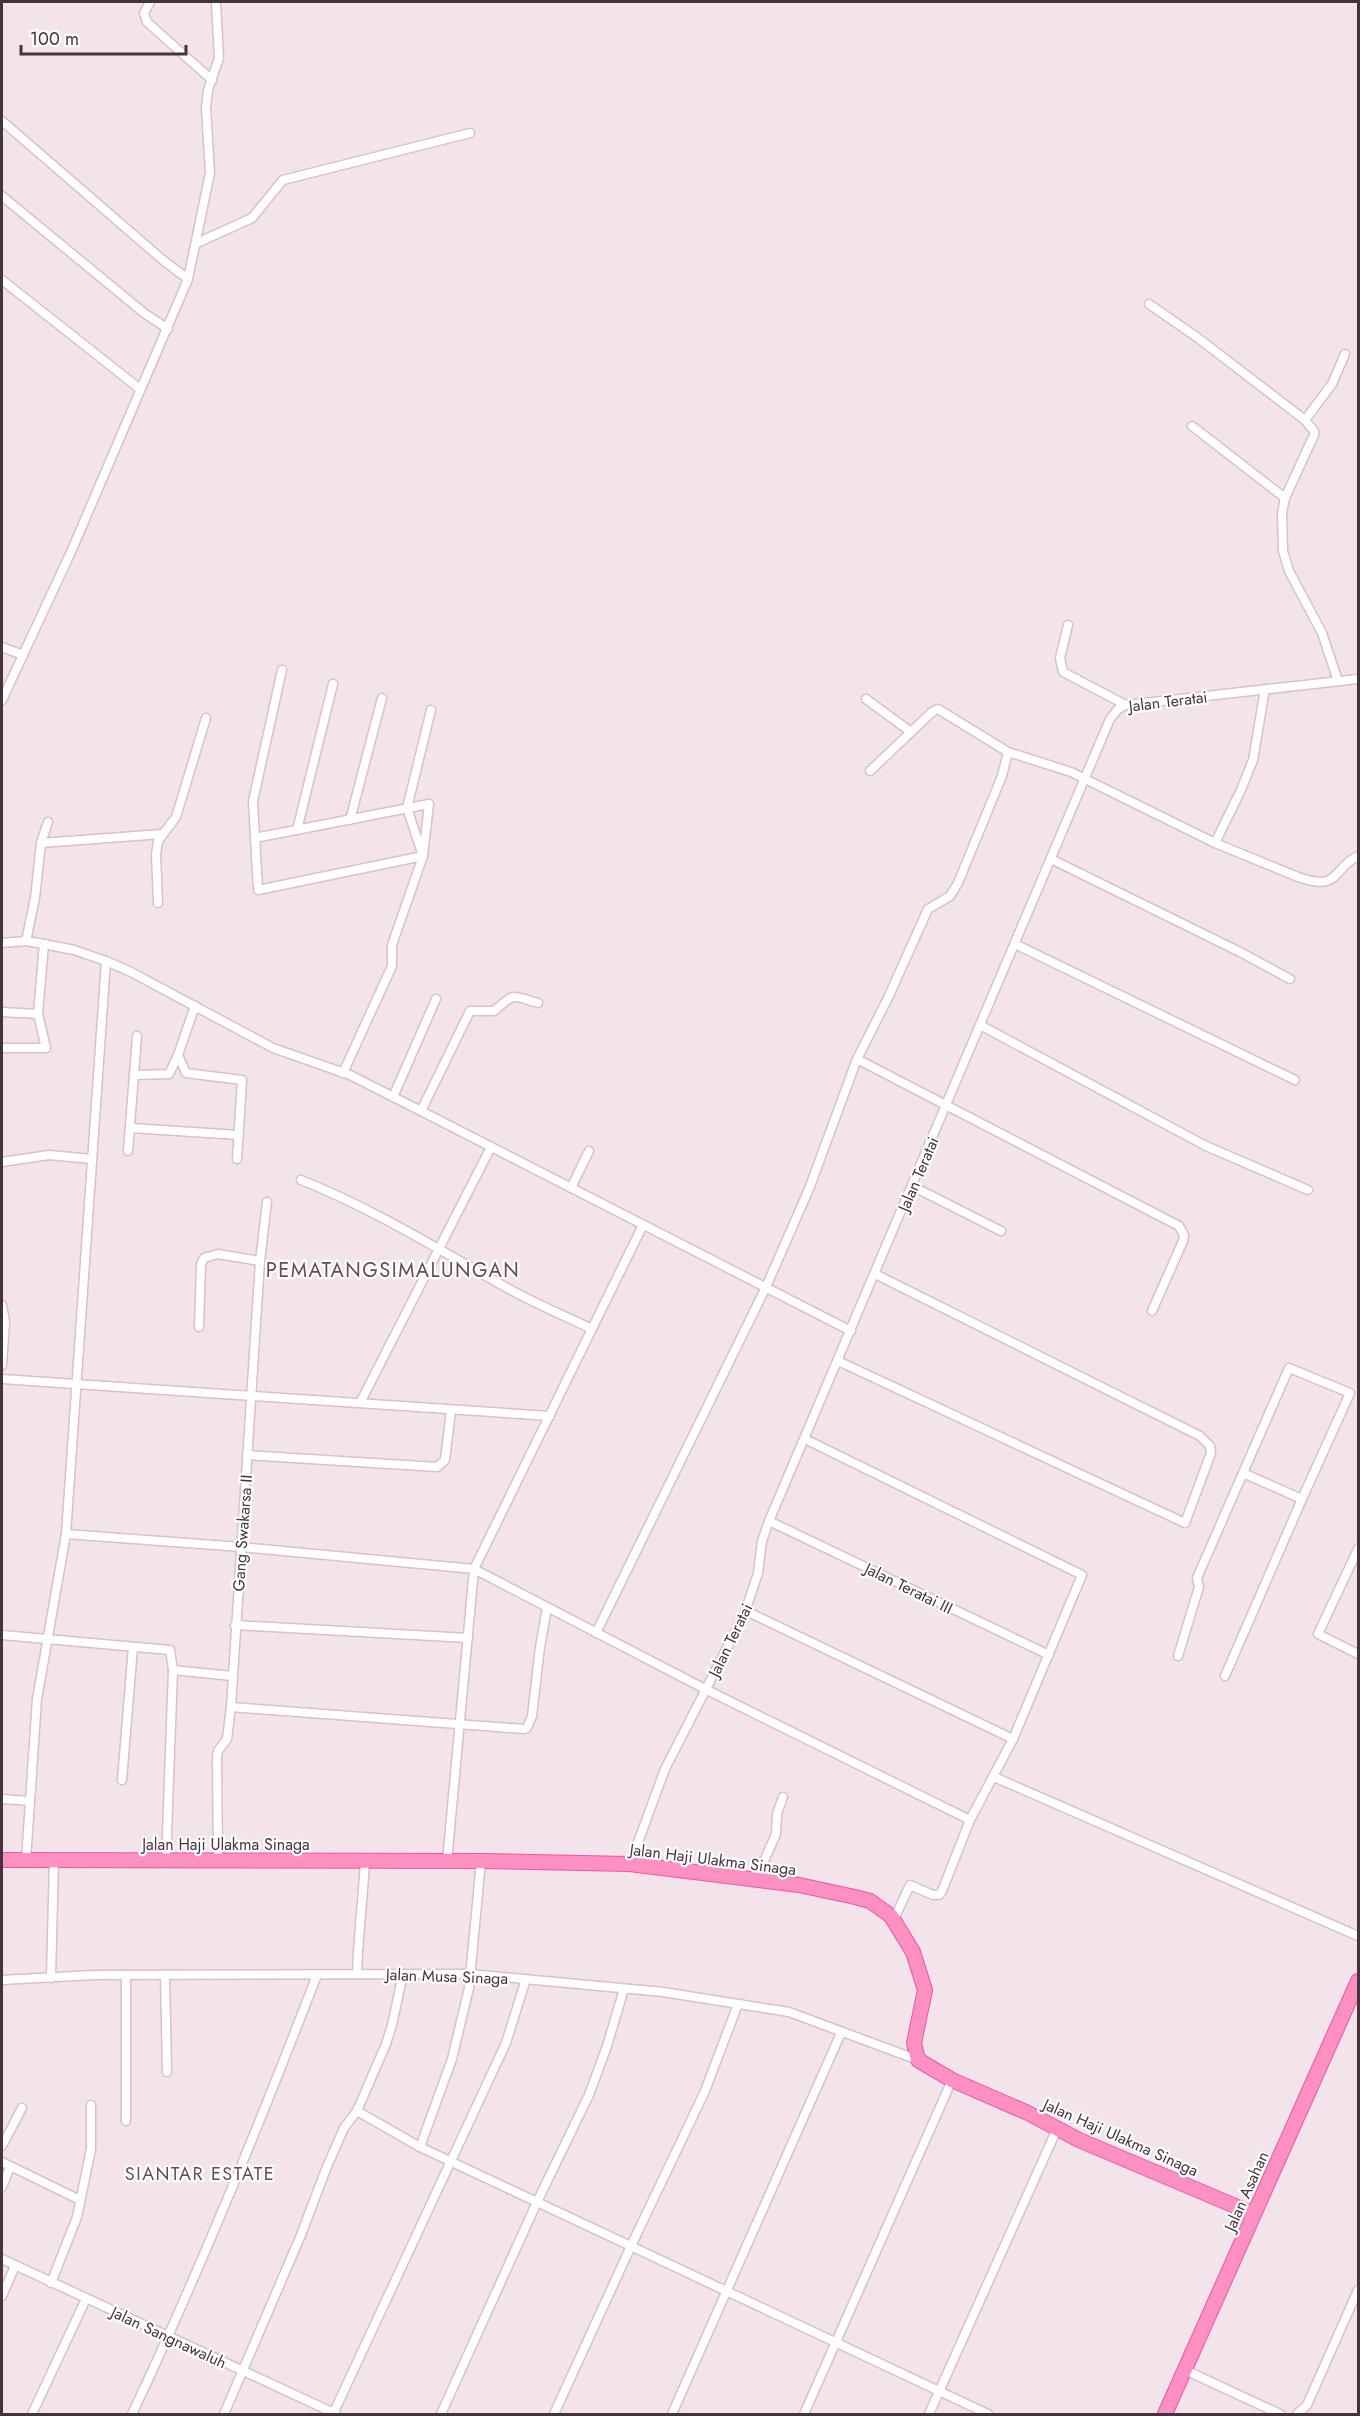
<svg xmlns="http://www.w3.org/2000/svg" width="1360" height="2416" viewBox="0 0 1360 2416" font-family="Jost,sans-serif">
  <style>
    .lines { fill: none; stroke-linecap: round; stroke-linejoin: round }
    .street-casing { stroke: #dabfcd; stroke-width: 11 }
    .primary-casing { stroke: #ed579e; stroke-width: 16 }
    .street { stroke: #fff; stroke-width: 8 }
    .primary { stroke: #ff90c3; stroke-width: 14 }
    .labels { text-anchor: middle; stroke-width: 4.5; stroke-linejoin: round; paint-order: stroke }
    .street-label { font-size: 16px; fill: #45333d; stroke: #fff }
    .neighbourhood-label { font-size: 18px; letter-spacing: 1.5px; fill: #69495b; stroke: #fff }
    .quarter-label { font-size: 20px; letter-spacing: 1.5px; fill: #69495b; stroke: #fff }
  </style>
  <rect width="100%" height="100%" fill="#f3e3eb"/>
  <g class="lines">
    <defs>
      <g id="street">
        <polyline points="150,2 144,13 147,22 212,80"/>
        <polyline points="2,121 164,261 188,279"/>
        <polyline points="2,196 144,313 168,329"/>
        <polyline points="197,243 252,218 283,180 470,133"/>
        <polyline points="2,280 140,389"/>
        <polyline points="1149,304 1198,338 1305,420 1314,431 1314,435 1285,498 1282,513 1283,551 1289,571 1322,633 1338,681"/>
        <polyline points="1305,420 1332,384 1345,354"/>
        <polyline points="1192,426 1285,498"/>
        <polyline points="1068,625 1060,658 1063,672 1126,705"/>
        <polyline points="2,647 23,655"/>
        <polyline points="282,670 253,801 258,890 423,856 407,808 431,710"/>
        <polyline points="866,699 911,732"/>
        <polyline points="2,700 71,552 188,279 210,173 206,108 208,90 219,58 216,2"/>
        <path d="M870,771L932,712L938,709L1008,752L1071,772L1215,843L1298,877C1341,892 1332,868 1358,856"/>
        <polyline points="350,820 382,698"/>
        <polyline points="297,830 333,684"/>
        <polyline points="255,838 429,804 423,856 392,945 392,966 343,1073"/>
        <polyline points="41,843 162,834"/>
        <polyline points="1215,843 1241,790 1253,760 1265,689"/>
        <polyline points="1051,859 1240,952 1290,979"/>
        <polyline points="158,903 156,855 158,841 176,817 206,718"/>
        <polyline points="26,941 35,898 41,843 48,822"/>
        <polyline points="2,943 26,941 44,944 74,950 106,961 131,972 273,1048 350,1075 421,1111 851,1331"/>
        <polyline points="1015,944 1295,1080"/>
        <polyline points="2,1012 38,1014"/>
        <polyline points="980,1025 1206,1146 1308,1190"/>
        <polyline points="2,1048 46,1048 38,1014 44,944"/>
        <polyline points="178,1055 186,1073 242,1080 237,1159"/>
        <polyline points="857,1059 888,998 928,909 950,896 958,883 1002,776 1008,752"/>
        <polyline points="135,1075 169,1074 178,1055 195,1006"/>
        <polyline points="393,1097 436,999"/>
        <path d="M421,1111L470,1011H494C517,992 509,995 538,1003"/>
        <polyline points="131,1128 239,1135"/>
        <polyline points="128,1151 137,1036"/>
        <polyline points="2,1162 49,1155 92,1159"/>
        <path d="M301,1180C374,1209 441,1251 509,1289C536,1304 565,1316 592,1329"/>
        <polyline points="912,1186 1001,1231"/>
        <polyline points="571,1188 589,1151"/>
        <polyline points="2,1305 5,1322 2,1365"/>
        <polyline points="199,1327 201,1264 204,1258 218,1254 260,1261"/>
        <polyline points="838,1361 1185,1523 1211,1453 1210,1446 1200,1436 875,1274"/>
        <polyline points="2,1379 550,1416"/>
        <polyline points="360,1403 491,1147"/>
        <polyline points="805,1439 1082,1575 1013,1739 970,1820 942,1891 939,1895 933,1895 910,1885 894,1919"/>
        <polyline points="247,1455 437,1467 445,1460 451,1410"/>
        <polyline points="769,1521 1049,1655"/>
        <polyline points="66,1534 241,1547 474,1569 705,1689 970,1820"/>
        <polyline points="1358,1549 1318,1634 1358,1654"/>
        <polyline points="746,1611 1013,1739"/>
        <polyline points="235,1625 468,1638"/>
        <polyline points="596,1633 766,1287 809,1189 857,1059 1179,1226 1184,1235 1183,1241 1152,1311"/>
        <polyline points="2,1635 170,1650 173,1670 166,1861"/>
        <polyline points="1178,1656 1199,1587 1197,1578 1289,1368 1350,1393 1302,1499 1243,1473"/>
        <polyline points="173,1670 232,1676"/>
        <polyline points="1225,1676 1302,1499"/>
        <polyline points="231,1707 524,1729 527,1728 532,1716 540,1647 547,1608"/>
        <polyline points="994,1777 1358,1936"/>
        <polyline points="122,1780 133,1647"/>
        <polyline points="2,1799 30,1801"/>
        <polyline points="26,1860 37,1699 66,1534 106,961"/>
        <polyline points="218,1861 217,1756 218,1751 227,1739 231,1707 260,1261 267,1202"/>
        <polyline points="447,1861 474,1569 643,1225"/>
        <polyline points="630,1864 665,1769 744,1615 758,1573 762,1541 769,1521 1110,719 1118,709 1126,705 1358,679"/>
        <polyline points="756,1879 776,1834 777,1814 783,1797"/>
        <path d="M357,1974C358,1936 363,1899 365,1861"/>
        <polyline points="165,1975 167,2072"/>
        <polyline points="51,1978 54,1860"/>
        <polyline points="2,1980 93,1975 470,1974 663,1992 789,2012 918,2060"/>
        <polyline points="357,2111 420,2147 988,2414"/>
        <polyline points="126,2121 126,1975"/>
        <polyline points="2,2146 22,2108"/>
        <polyline points="420,2147 452,2059 469,1988 481,1861"/>
        <polyline points="2,2162 80,2200"/>
        <polyline points="2,2187 10,2167"/>
        <polyline points="2,2259 336,2414"/>
        <polyline points="51,2283 77,2217 91,2149 91,2105"/>
        <polyline points="2,2296 15,2266"/>
        <polyline points="1185,2370 1280,2414"/>
        <polyline points="32,2414 86,2299"/>
        <path d="M132,2414C200,2271 260,2123 317,1975"/>
        <polyline points="224,2414 301,2235 326,2169 344,2128 357,2111 386,2044 392,2025 403,1974"/>
        <polyline points="333,2414 506,2043 526,1979"/>
        <polyline points="441,2414 537,2202 589,2095 607,2046 624,1989"/>
        <polyline points="554,2414 631,2246 705,2091 738,2004"/>
        <polyline points="672,2414 841,2033"/>
        <polyline points="804,2414 952,2080"/>
        <polyline points="929,2414 1057,2129"/>
        <polyline points="1297,2414 1307,2405 1358,2290"/>
      </g>
      <g id="primary">
        <polyline points="2,1860 481,1861 630,1864 799,1885 855,1897 870,1901 891,1916 913,1952 925,1990 914,2043 918,2060 952,2080 1028,2113 1079,2140 1254,2214"/>
        <polyline points="1165,2414 1358,1981"/>
      </g>
    </defs>
    <use href="#street" class="street-casing"/>
    <use href="#primary" class="primary-casing"/>
    <use href="#street" class="street"/>
    <use href="#primary" class="primary"/>
  </g>
  <g class="labels">
    <g class="street-label">
      <text transform="translate(1168 701) rotate(-7)" y="6">Jalan Teratai</text>
      <text transform="translate(918 1174) rotate(-67)" y="6">Jalan Teratai</text>
      <text transform="translate(242 1533) rotate(-86)" y="6">Gang Swakarsa II</text>
      <text transform="translate(909 1588) rotate(26)" y="6">Jalan Teratai III</text>
      <text transform="translate(730 1640) rotate(-64)" y="6">Jalan Teratai</text>
      <text x="226" y="1850">Jalan Haji Ulakma Sinaga</text>
      <text transform="translate(713 1859) rotate(7)" y="6">Jalan Haji Ulakma Sinaga</text>
      <text transform="translate(447 1976) rotate(2)" y="6">Jalan Musa Sinaga</text>
      <text transform="translate(1121 2137) rotate(24)" y="6">Jalan Haji Ulakma Sinaga</text>
      <text transform="translate(1246 2191) rotate(-66)" y="6">Jalan Asahan</text>
      <text transform="translate(169 2337) rotate(25)" y="6">Jalan Sangnawaluh</text>
    </g>
    <g class="neighbourhood-label">
      <text x="200" y="2180">SIANTAR ESTATE</text>
    </g>
    <g class="quarter-label">
      <text x="393" y="1277">PEMATANGSIMALUNGAN</text>
    </g>
  </g>
  <rect width="1360" height="2416" fill="none" stroke="#45333d" stroke-width="6"/>
  <path d="M21 45v9h165v-9" fill="none" stroke="#45333d" stroke-width="3"/>
  <text x="30" y="45" font-size="18" fill="#45333d" stroke="#ffffff" stroke-width="4.5" paint-order="stroke">100 m</text>
</svg>
